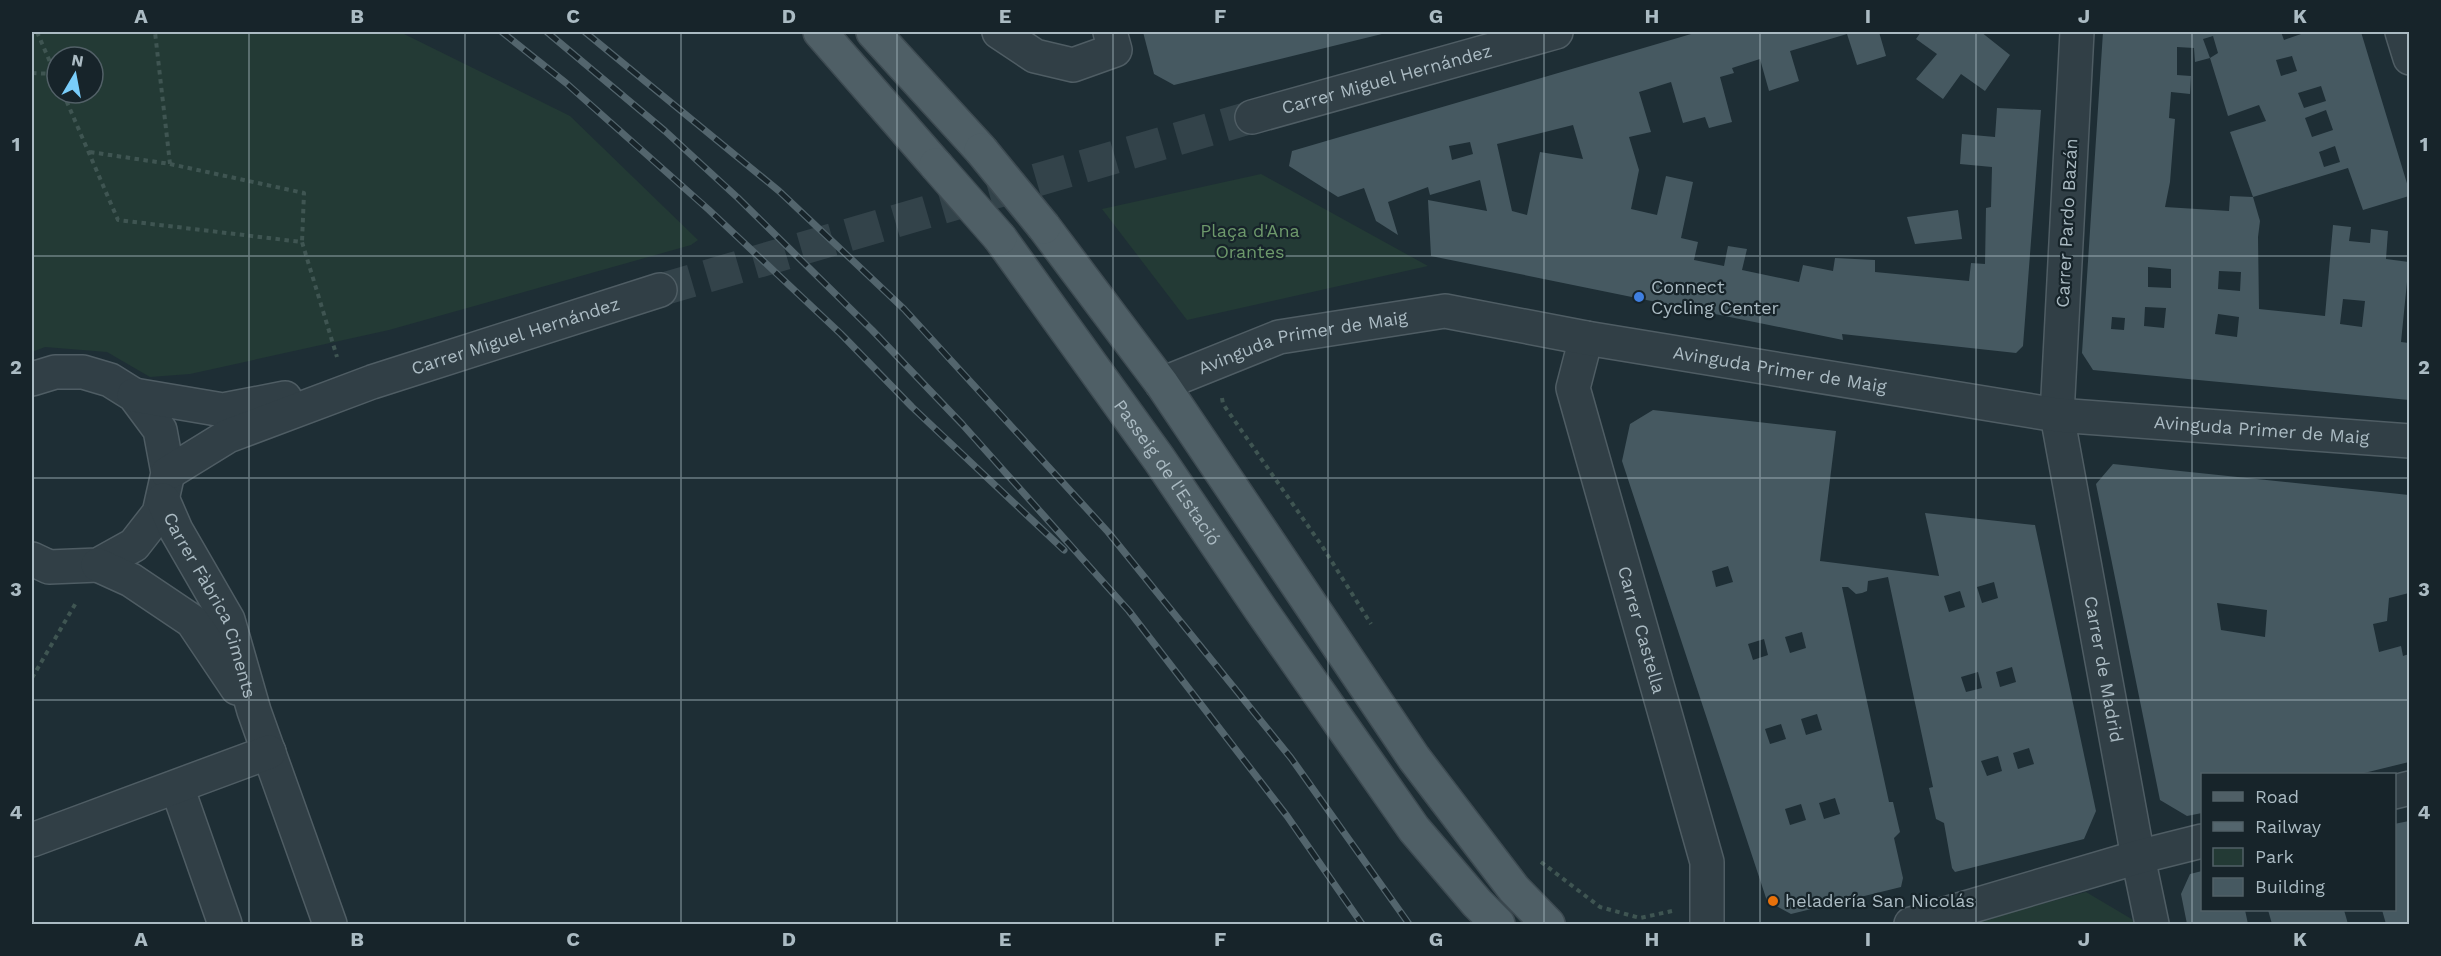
<svg xmlns="http://www.w3.org/2000/svg" width="2441" height="956" viewBox="0 0 2441 956" font-family="'Work Sans',sans-serif">
  <style>
    .green { fill: #233a35; fill-rule: evenodd }
    .building { fill: #465961; fill-rule: evenodd }
    .lines { fill: none; stroke-linecap: round; stroke-linejoin: round }
    .minor-tunnel { stroke: #33434a; stroke-width: 33; stroke-dasharray: 33 16; stroke-linecap: butt }
    .minor-casing { stroke: #4f5d64; stroke-width: 36 }
    .major-casing { stroke: #3e4b52; stroke-width: 36 }
    .path { stroke: #3f5552; stroke-width: 4; stroke-dasharray: 4.5 4.5; stroke-linecap: butt }
    .minor { stroke: #313f46; stroke-width: 33 }
    .major { stroke: #4f5f66; stroke-width: 33 }
    .rail-casing { stroke: #53656d; stroke-width: 7 }
    .rail { stroke: #17242a; stroke-width: 4.5; stroke-dasharray: 14; stroke-linecap: butt }
    .major-bridge-casing { stroke: #3e4b52; stroke-width: 36; stroke-linecap: butt }
    .major-bridge { stroke: #4f5f66; stroke-width: 33 }
    .grid { fill: none; stroke: #abbbc3; stroke-width: 1.5; stroke-opacity: 0.55 }
    .shop-dot { fill: #3f7fe0; stroke: #17242a; stroke-width: 2 }
    .food-dot { fill: #e8710a; stroke: #17242a; stroke-width: 2 }
    .labels { text-anchor: middle; stroke-width: 4.5; stroke-linejoin: round; paint-order: stroke }
    .street-label { font-size: 18px; fill: #abbbc3; stroke: #17242a }
    .park-label { font-size: 18px; fill: #6d986b; stroke: #17242a }
    .poi-label { font-size: 18px; fill: #abbbc3; stroke: #17242a; text-anchor: start }
    .neatline { fill: none; stroke: #abbbc3; stroke-width: 2 }
    .grid-label { font-size: 20px; text-anchor: middle; font-weight: bold; fill: #abbbc3 }
  </style>
  <rect width="100%" height="100%" fill="#1e2e35"/>
  <g class="green">
    <path d="M32,32H400L570,116L698,240L691,245L389,330L190,374L150,377L107,352L45,347L32,352ZM57,57H93V93H57Z"/>
    <polygon points="1261,174 1283,186 1428,266 1187,320 1102,209"/>
    <polygon points="2086,892 2140,924 1967,924"/>
  </g>
  <g class="building">
    <polygon points="1143,32 1390,32 1174,85 1154,74"/>
    <path d="M1698,32H1879L1886,56L1857,65L1847,34L1790,51L1799,81L1769,91L1760,59L1732,68L1734,73L1720,77L1732,122L1709,128L1705,117L1683,123L1671,82L1639,92L1651,132L1629,137L1639,170L1631,209L1657,215L1666,176L1693,182L1681,238L1698,242L1694,260L1724,266L1728,246L1747,249L1742,270L1799,282L1803,265L1833,271L1835,258L1875,260V272L1969,281L1971,263L1985,264L1986,208L1991,207L1992,167L1960,164L1962,134L1995,137L1997,108L2041,110L2023,346L2016,353L1842,334L1843,340L1431,256L1428,200L1487,211L1480,180L1430,195L1428,187L1388,202L1398,235L1376,221L1364,188L1338,197L1289,166L1292,151ZM1573,125L1583,159L1540,152L1527,215L1512,211L1497,144ZM1470,142L1473,154L1452,160L1449,146Z"/>
    <polygon points="1921,32 1981,32 2010,55 1985,91 1961,74 1943,99 1916,79 1937,54 1916,39"/>
    <path d="M2103,32H2281L2284,40L2304,33L2303,32H2361L2409,190V196L2363,210L2348,168L2253,197L2230,132L2266,121L2259,105L2228,116L2210,58L2195,62L2194,48L2177,47V75L2191,76L2190,94L2171,92L2169,118L2175,119L2170,182L2165,207L2229,211L2230,196L2253,197L2260,221L2258,237L2259,309L2325,316L2333,225L2351,227L2349,241L2370,243L2371,229L2388,231L2386,259L2409,262L2401,342L2409,343V400L2093,370L2082,353ZM2213,36L2218,53L2210,58L2203,39ZM2292,56L2297,71L2281,76L2276,60ZM2321,86L2326,101L2304,108L2298,93ZM2326,110L2333,130L2312,137L2305,118ZM2335,146L2340,162L2324,167L2319,152ZM2148,267L2171,269V288L2148,287ZM2219,271L2241,272L2240,291L2218,289ZM2343,299L2365,301L2362,327L2340,324ZM2145,307L2166,308L2164,328L2144,326ZM2218,314L2239,317L2237,337L2215,334ZM2112,317L2125,318L2124,330L2111,329Z"/>
    <polygon points="1958,210 1962,239 1915,244 1907,217"/>
    <path d="M1653,410L1836,431L1820,561L1939,576L1925,513L2035,525L2096,811L2084,839L1955,872L1952,868L1944,823L1936,819L1929,788L1933,787L1888,577L1868,581L1867,591L1862,593L1856,594L1848,587H1842L1889,802H1893L1900,832L1894,838L1903,878L1901,887L1791,914L1767,901L1622,461L1630,424ZM1728,566L1733,582L1716,587L1712,571ZM1994,582L1998,598L1982,603L1977,587ZM1960,591L1965,607L1949,612L1944,596ZM1802,632L1806,648L1790,653L1785,637ZM1764,639L1768,655L1753,660L1748,644ZM2012,667L2016,682L2000,687L1996,672ZM1978,672L1982,688L1966,692L1961,677ZM1817,714L1822,730L1806,735L1801,719ZM1781,724L1786,739L1770,744L1765,729ZM2029,748L2034,764L2018,769L2013,753ZM1998,756L2002,771L1987,776L1981,761ZM1835,798L1840,814L1824,819L1819,803ZM1801,804L1806,820L1790,825L1785,809Z"/>
    <path d="M2113,464L2409,495V593L2389,598L2387,621L2373,624L2379,652L2401,646L2403,656L2409,654V762L2360,774H2202V813L2187,816L2160,800L2096,484ZM2217,603L2267,610L2265,637L2221,630Z"/>
    <polygon points="2409,821 2409,924 2386,924 2382,910 2394,910 2394,824"/>
    <polygon points="2202,871 2202,909 2245,910 2248,924 2187,924 2181,894 2190,874"/>
    <polygon points="2268,910 2344,910 2348,924 2272,924"/>
  </g>
  <g class="lines">
    <polyline class="minor-tunnel" points="660,290 1252,117"/>
    <defs>
      <g id="minor">
        <polyline points="999,32 1035,56 1073,65 1115,50 1110,32"/>
        <path id="s1" d="M2077,32L2057,415L2138,857L2152,924"/>
        <polyline points="2402,32 2410,58"/>
        <path id="s2" d="M1252,117L1556,32"/>
        <path id="s3" d="M1586,338L1573,388L1707,862V924"/>
        <polyline points="32,379 55,372 83,372 110,380 134,395 160,430 168,473 159,513 134,545 98,565 49,567 32,559"/>
        <path id="s4" d="M1162,384L1279,337L1445,311L1586,338L2057,415L2410,441"/>
        <polyline points="134,395 223,410 285,398"/>
        <path id="s5" d="M168,473L228,436L372,382L660,290"/>
        <path id="s6" d="M163,500L176,530L228,620L254,711L330,924"/>
        <polyline points="98,565 131,580 192,621 237,688"/>
        <polyline points="177,787 225,924"/>
        <polyline points="2394,792 2410,788"/>
        <polyline points="32,840 269,752"/>
        <polyline points="1911,924 2138,857 2202,841"/>
      </g>
      <g id="major">
        <polyline points="820,32 936,165"/>
        <polyline points="873,32 981,150"/>
        <polyline points="1044,227 1162,384 1414,758 1514,889 1548,924"/>
        <path id="s7" d="M1000,238L1159,459L1261,610L1414,829L1477,903L1498,924"/>
      </g>
    </defs>
    <use href="#minor" class="minor-casing"/>
    <use href="#major" class="major-casing"/>
    <g class="path">
      <polyline points="37,32 57,78"/>
      <polyline points="32,73 55,74"/>
      <polyline points="63,93 118,220 302,242 337,357"/>
      <polyline points="90,152 170,164 155,32"/>
      <polyline points="170,164 304,193 302,242"/>
      <polyline points="1222,398 1223,404 1322,546 1371,624"/>
      <polyline points="32,678 77,601"/>
      <polyline points="1541,862 1600,907 1640,918 1672,911"/>
    </g>
    <use href="#minor" class="minor"/>
    <use href="#major" class="major"/>
    <defs>
      <g id="rail">
        <polyline points="502,32 566,83 709,210 841,334 912,407 1064,550"/>
        <polyline points="547,32 665,131 738,198 872,330 962,424 1129,611 1287,816 1362,924"/>
        <polyline points="585,32 779,191 904,309 1108,532 1291,758 1409,924"/>
      </g>
    </defs>
    <use href="#rail" class="rail-casing"/>
    <use href="#rail" class="rail"/>
    <defs>
      <g id="major-bridge">
        <polyline points="981,150 1044,227"/>
        <polyline points="936,165 1000,238"/>
      </g>
    </defs>
    <use href="#major-bridge" class="major-bridge-casing"/>
    <use href="#major-bridge" class="major-bridge"/>
  </g>
  <path class="grid" d="M249,32V924M465,32V924M681,32V924M897,32V924M1113,32V924M1328,32V924M1544,32V924M1760,32V924M1976,32V924M2192,32V924M32,256H2410M32,478H2410M32,700H2410"/>
  <circle class="shop-dot" cx="1639" cy="297" r="6"/>
  <circle class="food-dot" cx="1773" cy="901" r="6"/>
  <g class="labels">
    <g class="street-label">
      <text dy="6" stroke="none"><textPath href="#s2" startOffset="140">Carrer Miguel Hernández</textPath></text>
      <text transform="translate(2067 223) rotate(-87)" y="6">Carrer Pardo Bazán</text>
      <text dy="6" stroke="none"><textPath href="#s5" startOffset="375">Carrer Miguel Hernández</textPath></text>
      <text dy="6" stroke="none"><textPath href="#s4" startOffset="148">Avinguda Primer de Maig</textPath></text>
      <text dy="6" stroke="none"><textPath href="#s4" startOffset="634">Avinguda Primer de Maig</textPath></text>
      <text dy="6" stroke="none"><textPath href="#s4" startOffset="1120">Avinguda Primer de Maig</textPath></text>
      <text dy="6" stroke="none"><textPath href="#s7" startOffset="288">Passeig de l'Estació</textPath></text>
      <text dy="6" stroke="none"><textPath href="#s6" startOffset="116">Carrer Fàbrica Ciments</textPath></text>
      <text dy="6" stroke="none"><textPath href="#s3" startOffset="303">Carrer Castella</textPath></text>
      <text dy="6" stroke="none"><textPath href="#s1" startOffset="642">Carrer de Madrid</textPath></text>
    </g>
    <g class="park-label">
      <text x="1250" y="237">Plaça d'Ana<tspan x="1250" dy="21">Orantes</tspan></text>
    </g>
    <g class="poi-label">
      <text x="1651" y="293">Connect<tspan x="1651" dy="21">Cycling Center</tspan></text>
      <text x="1785" y="907">heladería San Nicolás</text>
    </g>
  </g>
  <rect width="2441" height="956" fill="none" stroke="#17242a" stroke-width="66"/>
  <rect x="2201" y="773" width="195" height="138" fill="#17242a" stroke="#526067" stroke-width="1.5"/>
  <rect x="2213" y="792" width="30" height="9" fill="#4f5f66" stroke="#526067" stroke-width="1.5"/>
  <text x="2255" y="803" font-size="18" fill="#abbbc3">Road</text>
  <rect x="2213" y="822" width="30" height="9" fill="#53656d" stroke="#526067" stroke-width="1.5"/>
  <text x="2255" y="833" font-size="18" fill="#abbbc3">Railway</text>
  <rect x="2213" y="848" width="30" height="18" fill="#233a35" stroke="#526067" stroke-width="1.5"/>
  <text x="2255" y="863" font-size="18" fill="#abbbc3">Park</text>
  <rect x="2213" y="878" width="30" height="18" fill="#465961" stroke="#526067" stroke-width="1.5"/>
  <text x="2255" y="893" font-size="18" fill="#abbbc3">Building</text>
  <g transform="translate(75 75) rotate(10)"><circle r="28" fill="#17242a" stroke="#526067" stroke-width="1.5"/>
  <path d="M0-4.5L10 22L0 15L-10 22Z" fill="#79cdfa"/>
  <text y="-9" font-size="16" font-weight="bold" text-anchor="middle" fill="#abbbc3">N</text>
  </g>
  <rect x="33" y="33" width="2375" height="890" class="neatline"/>
  <g class="grid-label">
    <text x="141" y="23">A</text>
    <text x="357" y="23">B</text>
    <text x="573" y="23">C</text>
    <text x="789" y="23">D</text>
    <text x="1005" y="23">E</text>
    <text x="1220" y="23">F</text>
    <text x="1436" y="23">G</text>
    <text x="1652" y="23">H</text>
    <text x="1868" y="23">I</text>
    <text x="2084" y="23">J</text>
    <text x="2300" y="23">K</text>
    <text x="16" y="151">1</text>
    <text x="2424" y="151">1</text>
    <text x="16" y="374">2</text>
    <text x="2424" y="374">2</text>
    <text x="16" y="596">3</text>
    <text x="2424" y="596">3</text>
    <text x="16" y="819">4</text>
    <text x="2424" y="819">4</text>
    <text x="141" y="946">A</text>
    <text x="357" y="946">B</text>
    <text x="573" y="946">C</text>
    <text x="789" y="946">D</text>
    <text x="1005" y="946">E</text>
    <text x="1220" y="946">F</text>
    <text x="1436" y="946">G</text>
    <text x="1652" y="946">H</text>
    <text x="1868" y="946">I</text>
    <text x="2084" y="946">J</text>
    <text x="2300" y="946">K</text>
  </g>
</svg>
